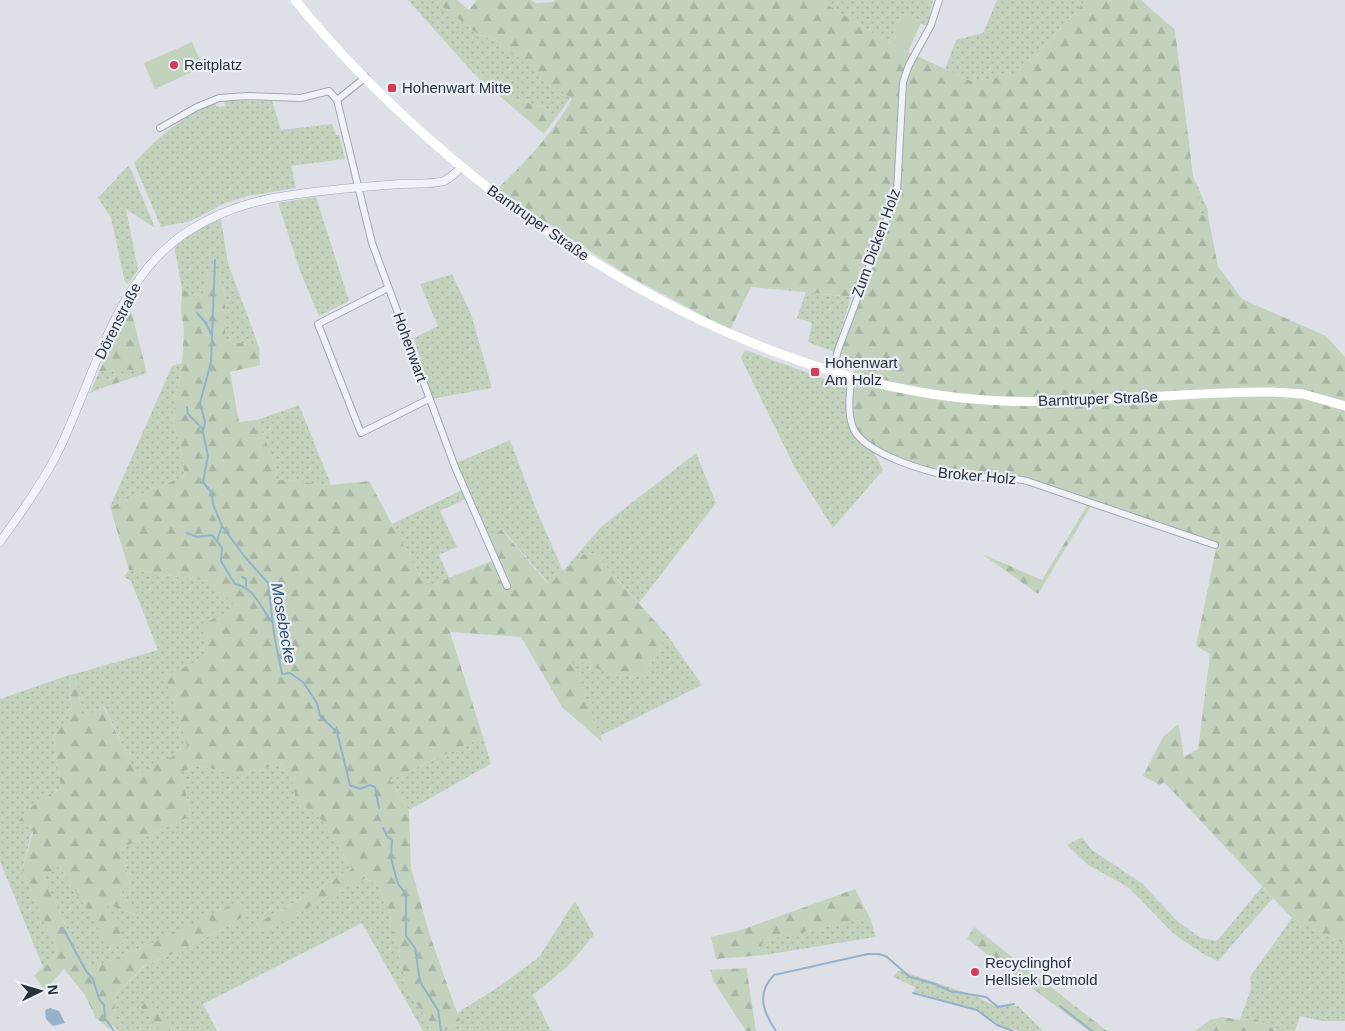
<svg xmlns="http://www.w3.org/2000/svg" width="1345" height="1031" viewBox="0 0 1345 1031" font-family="Arial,sans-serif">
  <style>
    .grass { fill: url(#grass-dots) }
    .forest { fill: url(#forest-firs) }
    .pitch { fill: #c3d2bd }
    .water { fill: #96b1c9 }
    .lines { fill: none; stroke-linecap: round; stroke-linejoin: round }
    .stream { stroke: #96b1c9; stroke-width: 2 }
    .minor-casing { stroke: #a2a8b1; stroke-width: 8 }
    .tertiary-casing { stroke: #a2a8b1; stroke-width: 9 }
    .minor { stroke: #eff2f6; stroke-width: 6 }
    .tertiary { stroke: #eff2f6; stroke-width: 8 }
    .secondary { stroke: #fff; stroke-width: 9 }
    .poi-dot { fill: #d33b58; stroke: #ecf0f5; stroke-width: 2 }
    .labels { text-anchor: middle; stroke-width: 4.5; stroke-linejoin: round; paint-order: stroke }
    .poi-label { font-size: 15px; fill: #26303e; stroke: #ecf0f5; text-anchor: start }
    .street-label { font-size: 15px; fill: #26303e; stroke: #ecf0f5 }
    .water-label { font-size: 16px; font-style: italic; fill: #2e5073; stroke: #ecf0f5 }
  </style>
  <defs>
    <pattern id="grass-dots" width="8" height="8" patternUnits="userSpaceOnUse" patternTransform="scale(1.25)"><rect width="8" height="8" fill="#c3d2bd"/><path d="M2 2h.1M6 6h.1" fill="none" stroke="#a7b5a4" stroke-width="1.8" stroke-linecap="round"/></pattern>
    <pattern id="forest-firs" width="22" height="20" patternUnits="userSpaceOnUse" patternTransform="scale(1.25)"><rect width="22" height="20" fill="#c3d2bd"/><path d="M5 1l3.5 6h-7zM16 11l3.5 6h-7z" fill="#a7b5a4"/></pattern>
  </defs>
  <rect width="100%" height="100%" fill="#dde1e7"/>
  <g class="grass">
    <polygon points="408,0 434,0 479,35 496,40 571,97 556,118 544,107 511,99 479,70 474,74"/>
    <polygon points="820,0 933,0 927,26 902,14 889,43"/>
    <polygon points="997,0 1086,0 1020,75 971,81 945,69 956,40 983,33"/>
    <path d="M224,100L272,101L281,130L332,124L336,135H339L345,159L291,166L296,188L247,196L223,204L191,221L161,227L134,163C158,137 182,116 215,103L217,107L225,106Z"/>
    <polygon points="129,165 155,228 126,209 138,270 128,284 125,282 111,218 98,198"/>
    <polygon points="1193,176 1208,210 1208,216 1202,216"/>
    <polygon points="316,197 349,301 319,316 300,271 278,203"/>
    <polygon points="221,219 228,263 259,347 225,341 225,295 216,271 209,273 201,299 182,289 174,246 197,230"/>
    <polygon points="452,274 471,314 492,388 431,399 414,338 438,326 420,284"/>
    <polygon points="806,292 851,297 834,352 808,342 812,323 797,318"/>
    <polygon points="745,350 847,387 849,420 872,449 883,470 833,528 796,470 741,358"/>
    <polygon points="182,363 172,421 179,441 185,476 110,507 172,366"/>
    <polygon points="114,370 115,377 100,383 99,389 90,393 99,372"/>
    <polygon points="120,370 146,370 147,373 129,379 129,376 120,374"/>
    <polygon points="299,405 331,485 276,479 274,462 257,420"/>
    <polygon points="510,440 536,509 563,571 602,526 696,453 716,503 639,603 594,553 583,555 549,584 503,530 488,535 456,463"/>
    <polygon points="462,490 466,499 440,511 457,547 439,555 449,578 426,587 392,524"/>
    <polygon points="129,570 209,581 238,607 208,657 165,676 189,748 137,776 104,706 83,718 75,674 158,650 131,581 124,577"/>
    <polygon points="667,635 702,685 600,736 570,657 613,675 643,677"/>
    <polygon points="69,675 72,714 53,736 61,789 40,799 22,871 58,952 43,967 0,861 0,699"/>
    <polygon points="483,737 491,764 409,810 390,780"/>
    <polygon points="282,764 292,780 297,799 323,821 352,869 255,925 261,932 365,878 377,885 387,902 408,992 436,1031 423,1031 362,923 203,1004 217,1031 117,1031 113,1025 116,994 146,965 183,950 247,915 150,944 95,967 81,960 43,876 59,865 113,949 105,902 135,915 121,890 131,887 121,848 191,816 181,772 198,766 240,774"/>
    <polygon points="1082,837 1092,850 1143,884 1176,920 1201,938 1217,941 1262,887 1273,898 1218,961 1200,952 1174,934 1128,887 1088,865 1067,845"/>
    <polygon points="575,901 594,935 568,966 533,995 551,1031 445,1031 460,1021 457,1013 497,988 539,957"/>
    <polygon points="870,918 876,937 764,955 760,941"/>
    <polygon points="1292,918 1345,944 1345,1021 1322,1021 1300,1016 1295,1031 1278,1031 1256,1019 1240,1020 1251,989 1250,977"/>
    <polygon points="899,970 975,996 993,1005 1018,1006 1043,1031 1018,1031 999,1025 979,1012 965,1006 914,992 915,987 893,977"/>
  </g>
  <g class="forest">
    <path d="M434,0H457L469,10L477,0H531L536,3L552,2L555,0H820L889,43L971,81L1020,75L1086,0H1141L1175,30L1193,176L1202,215L1208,216L1218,266L1242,299L1326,336L1345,357V944L1292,918L1164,782L1160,785L1143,776L1163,737L1177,725L1179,726L1184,757L1198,749L1210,654L1196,646L1217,544C1154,523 1092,499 1029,480C1005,473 971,477 946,474C927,472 876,451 863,437C845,418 852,384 856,361L837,351L855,297L751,287L730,330L627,275L496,190C526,162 552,134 572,99L496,40L479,35Z"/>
    <polygon points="479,70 511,99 544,107 556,118 544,134 474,74"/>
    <polygon points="216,271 225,295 225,340 259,347 260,365 230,372 239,422 257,420 274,462 276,479 331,485 369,481 426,587 494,560 488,535 502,530 548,584 583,555 594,553 667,635 643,677 613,675 571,658 603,743 562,707 521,637 450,632 483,737 390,780 409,810 411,868 430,936 460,1021 445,1031 436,1031 408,992 387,902 377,885 366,878 261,932 255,925 352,869 323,821 296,799 292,780 282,764 240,774 198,766 181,772 191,816 121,848 131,887 121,891 136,915 105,903 126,941 112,950 60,866 43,876 81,960 95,967 150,944 236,903 247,915 183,950 145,965 116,994 113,1025 109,1029 96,1018 85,995 64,969 45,990 34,976 58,952 22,871 33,832 19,820 40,799 61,789 53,736 72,714 69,675 75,674 83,718 103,706 137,775 188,748 165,676 207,657 201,625 237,607 209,581 129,570 110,507 185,476 179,441 172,421 182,363 184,330 181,311 182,289 201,299 209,272"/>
    <polygon points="130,306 146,370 120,370 120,374 129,376 129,379 99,389 99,383 115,377 114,370 99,372"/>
    <polygon points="1088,504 1091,506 1038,594 982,554 1042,580"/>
    <polygon points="855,889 870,918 761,941 764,955 716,959 711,937 741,930"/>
    <polygon points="974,927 1107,1031 1089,1031 967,939"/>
    <polygon points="747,968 747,972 756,1031 746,1031 714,982 710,970"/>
    <polygon points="149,999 150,999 171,1031 160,1031 141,1007"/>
    <polygon points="1222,1017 1240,1020 1256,1019 1278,1031 1195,1031 1210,1020"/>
  </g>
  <g class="pitch">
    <polygon points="902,14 921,23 908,52 889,43"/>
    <polygon points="192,42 203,67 155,89 144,63"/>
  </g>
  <polygon class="water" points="50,1008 59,1011 65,1023 53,1026 46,1019 45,1010"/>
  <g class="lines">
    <g class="stream">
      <polyline points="215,260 211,362 200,403 205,422 203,432 208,456 203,482 212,493 213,504 222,526 244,556 268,583 274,634 282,674 290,673 303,682 317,703 320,716 337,732 350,785 360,789 370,785 375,787 379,808"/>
      <polyline points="197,313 206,323 212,336"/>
      <polyline points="187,407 188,414 203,429"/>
      <path d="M222,526L217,541L222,548L221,561L235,584C255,588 260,607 272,622"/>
      <polyline points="187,533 197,537 212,535 217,541"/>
      <polyline points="242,577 246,579 246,586"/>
      <polyline points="383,828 387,836 392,840 391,858 398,884 406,894 406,936 415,948 420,982 438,1010 441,1031"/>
      <polyline points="63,928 86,971 93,979 99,999 104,1005 105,1018 114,1031"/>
      <polyline points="913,993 977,1010 997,1025 1013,1031"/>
      <polyline points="1060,1006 1092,1031"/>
      <path d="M776,1031C763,1012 756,993 774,975L868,954H879L887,957L910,977L935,984L950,991L986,997L998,1007L1014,1004"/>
    </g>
    <defs>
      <g id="minor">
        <polyline points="337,100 372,243 455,467 507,586"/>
        <polyline points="160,128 197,107 219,98 247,96 301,98 329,91 337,100 366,77"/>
        <polyline points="388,288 318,324 361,433 429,399"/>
        <polyline points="833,371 838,350 897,192 903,82 909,65 931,25 939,0"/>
        <path d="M852,377C849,392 847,415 854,430C867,454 928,473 954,476C978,479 1002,475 1027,481L1215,545"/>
      </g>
      <path id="tertiary" d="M0,542C20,514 40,486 56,456C94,381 114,277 190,230C217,213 248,202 279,197C318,190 359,187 399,184C413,183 430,185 444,181C451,178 456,172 462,167"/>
    </defs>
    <use href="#minor" class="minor-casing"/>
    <use href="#tertiary" class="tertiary-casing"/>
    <use href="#minor" class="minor"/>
    <use href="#tertiary" class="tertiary"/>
    <path class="secondary" d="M295,0C452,193 711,371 962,398C1066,409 1169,391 1273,392L1303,394L1345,406"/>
  </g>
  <g class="poi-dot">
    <circle cx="174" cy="65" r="5"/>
    <rect x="387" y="83" width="10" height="10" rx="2.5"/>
    <rect x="810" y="367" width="10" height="10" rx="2.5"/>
    <circle cx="975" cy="972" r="5"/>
  </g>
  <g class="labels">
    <g class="poi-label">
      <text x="184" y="70">Reitplatz</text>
      <text x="402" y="93">Hohenwart Mitte</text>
      <text x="825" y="368">Hohenwart<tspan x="825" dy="17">Am Holz</tspan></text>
      <text x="985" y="968">Recyclinghof<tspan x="985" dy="17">Hellsiek Detmold</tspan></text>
    </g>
    <g class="street-label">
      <text transform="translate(538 223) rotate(35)" y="5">Barntruper Straße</text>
      <text transform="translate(876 243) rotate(-70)" y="5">Zum Dicken Holz</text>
      <text transform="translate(118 321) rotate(-63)" y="5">Dörenstraße</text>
      <text transform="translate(410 347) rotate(70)" y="5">Hohenwart</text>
      <text transform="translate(1098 399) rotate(-2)" y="5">Barntruper Straße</text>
      <text transform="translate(977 476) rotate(5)" y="5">Broker Holz</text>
    </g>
    <g class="water-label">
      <text transform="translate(284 623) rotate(80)" y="6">Mosebecke</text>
    </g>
  </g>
  <g transform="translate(40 991) rotate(85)" stroke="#ecf0f5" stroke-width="4" paint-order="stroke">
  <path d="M0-4L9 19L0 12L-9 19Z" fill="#26303e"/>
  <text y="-8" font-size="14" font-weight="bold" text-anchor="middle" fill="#26303e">N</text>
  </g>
</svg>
